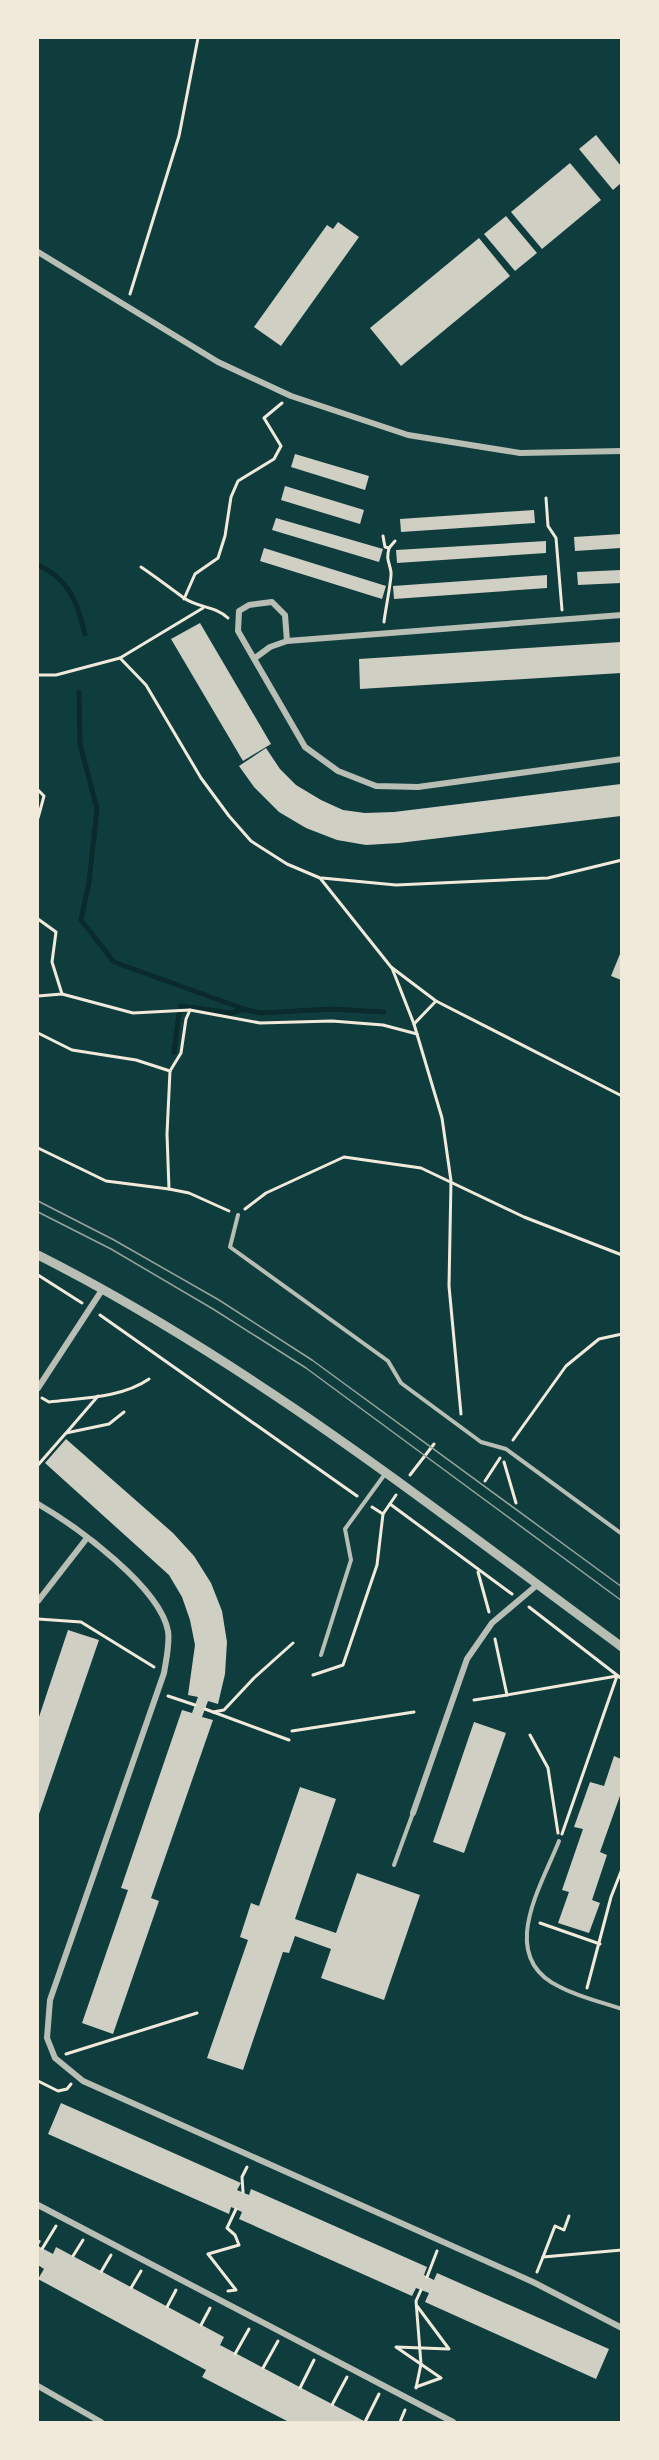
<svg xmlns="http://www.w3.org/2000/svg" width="659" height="2460" viewBox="0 0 659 2460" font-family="'Sofia Sans Condensed',sans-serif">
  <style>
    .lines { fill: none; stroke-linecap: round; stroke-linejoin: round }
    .stream { stroke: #0a2a2b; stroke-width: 5 }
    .building { fill: #cfcfc3 }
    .path { stroke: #f1e9da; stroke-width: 3 }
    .service { stroke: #b8beb3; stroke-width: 4 }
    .minor { stroke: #b8beb3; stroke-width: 6 }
    .tertiary { stroke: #b8beb3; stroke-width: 9 }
    .tram { stroke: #97a49c; stroke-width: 1.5 }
  </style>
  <rect width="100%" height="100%" fill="#0f3d3e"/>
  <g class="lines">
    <g class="stream">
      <path d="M38,565C70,580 77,602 85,634"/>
      <polyline points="79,692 80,744 97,809 89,882 81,920 114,962 244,1009 261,1013 331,1009 384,1012"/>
      <polyline points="181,1006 230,1013 242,1010"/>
      <polyline points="174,1052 179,1014"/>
    </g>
  </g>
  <g class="building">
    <polygon points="596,135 621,166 621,183 613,190 579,149"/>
    <polygon points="570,163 601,200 542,249 511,212"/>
    <polygon points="506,216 537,253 515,271 484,234"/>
    <polygon points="338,222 359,237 281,346 254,327 327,225 333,229"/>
    <polygon points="479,238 510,276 401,366 370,328"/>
    <polygon points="295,454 369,476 365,490 291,467"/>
    <polygon points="285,486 364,510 360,524 281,500"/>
    <polygon points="534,510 535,523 401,532 400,519"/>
    <polygon points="276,518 383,549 379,562 272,530"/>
    <polygon points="621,534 621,548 575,551 574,537"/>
    <polygon points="546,541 546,553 397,563 396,550"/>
    <polygon points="264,548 386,586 382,599 260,561"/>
    <polygon points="621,570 621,583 578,585 577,572"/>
    <polygon points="547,575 547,588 394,599 393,586"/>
    <polygon points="200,623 271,744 243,761 171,639"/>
    <polygon points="621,642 621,673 360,689 359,659"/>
    <polygon points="266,748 280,769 296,785 321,800 343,810 365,813 394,812 621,784 621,816 399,843 366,845 337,840 306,828 279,812 254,787 239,766"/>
    <polygon points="620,954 621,955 621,980 611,976"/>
    <polygon points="66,1439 173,1533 194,1556 211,1583 222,1611 227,1642 225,1674 218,1704 208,1701 202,1717 213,1720 151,1898 159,1901 113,2034 82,2023 128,1890 121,1888 182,1710 192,1713 198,1697 188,1695 195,1645 190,1620 182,1597 169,1575 45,1463"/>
    <polygon points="68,1630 99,1640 38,1817 38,1720"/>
    <polygon points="474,1722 506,1733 464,1853 433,1842"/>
    <polygon points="614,1756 621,1759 621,1793 600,1852 607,1855 592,1900 600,1903 589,1933 558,1923 569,1892 562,1890 583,1829 574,1827 590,1782 604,1786"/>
    <polygon points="300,1787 336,1799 295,1919 336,1933 357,1873 420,1895 384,2000 321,1978 331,1949 295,1936 289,1953 283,1952 243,2070 207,2058 248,1940 240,1937 251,1903 259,1906"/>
    <polygon points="61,2103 241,2183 237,2190 249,2195 251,2189 427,2267 424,2275 434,2280 437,2273 609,2349 596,2379 425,2302 429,2293 416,2288 412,2296 239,2219 242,2212 231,2207 229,2214 48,2134"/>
    <polygon points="38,2239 41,2241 38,2246 53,2254 56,2247 224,2337 220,2345 366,2422 289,2422 202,2377 206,2370 38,2279 44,2269 38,2265"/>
  </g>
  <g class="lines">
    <g class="path">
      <polyline points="130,294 179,136 198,38"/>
      <polyline points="546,498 548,526 556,538 562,610"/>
      <path d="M383,536L385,547L389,548C386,561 389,560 391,572C392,578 385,612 384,622"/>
      <polyline points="389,548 395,541"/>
      <path d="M141,567C156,577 170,588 184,598C198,608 216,606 228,618"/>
      <polyline points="184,599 195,574 218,558 225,536 231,497 238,481 274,459 281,446 264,418 282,403"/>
      <polyline points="120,658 203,608"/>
      <polyline points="38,675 56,675 120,658 146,685 201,778 229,816 251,841 287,864 320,878 391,967 436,1001 622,1096"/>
      <polyline points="38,790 44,796 38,818"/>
      <polyline points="322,878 396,885 548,878 622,860"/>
      <polyline points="38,919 56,932 52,962 62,994 38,996"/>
      <polyline points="392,968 414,1024 442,1118 451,1181 449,1286 461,1414"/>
      <polyline points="62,994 133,1013 190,1010 260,1023 332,1021 383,1025 417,1034"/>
      <polyline points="414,1024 436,1001"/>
      <polyline points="38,1033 72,1050 136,1060 170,1071 167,1134 169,1189"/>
      <polyline points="170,1071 181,1053 186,1019 190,1010"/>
      <polyline points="38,1148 106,1181 169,1189 189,1193 229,1211"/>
      <polyline points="245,1209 266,1193 344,1157 421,1168 524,1217 622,1255"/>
      <polyline points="38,1275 82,1303"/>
      <polyline points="100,1315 357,1496"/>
      <path d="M42,1398L49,1402C81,1398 122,1398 149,1379"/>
      <polyline points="67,1432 98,1396"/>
      <polyline points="513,1440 566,1366 599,1339 622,1334"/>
      <polyline points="504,1462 516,1503"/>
      <polyline points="38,1465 66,1433 109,1424 124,1412"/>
      <polyline points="410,1475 434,1444"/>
      <polyline points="485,1481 500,1458"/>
      <polyline points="390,1504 512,1594"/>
      <polyline points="372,1507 383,1514"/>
      <polyline points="478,1572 489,1612"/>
      <polyline points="529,1607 622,1679"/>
      <polyline points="38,1619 81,1622 154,1667"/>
      <polyline points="313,1675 343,1665 377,1565 383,1514 396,1495"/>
      <polyline points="507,1695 617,1676 562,1834"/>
      <polyline points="168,1696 195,1705"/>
      <polyline points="474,1700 507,1695 495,1639"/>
      <polyline points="205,1709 289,1740"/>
      <polyline points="213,1712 224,1710 254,1678 293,1643"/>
      <polyline points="292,1731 414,1712"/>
      <polyline points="530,1735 548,1768 558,1833"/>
      <polyline points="540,1923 600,1944"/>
      <polyline points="587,1988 611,1897 622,1869"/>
      <polyline points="66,2054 197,2013"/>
      <polyline points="38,2081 58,2091 67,2089 71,2084"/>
      <polyline points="243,2192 242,2177 247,2167"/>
      <polyline points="42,2249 56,2226"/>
      <polyline points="73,2256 83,2240"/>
      <polyline points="543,2257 555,2226 564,2230 569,2216"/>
      <polyline points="101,2272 111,2255"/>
      <polyline points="537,2272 543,2257 622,2250"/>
      <polyline points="427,2277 437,2251"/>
      <polyline points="131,2288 141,2271"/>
      <polyline points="228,2291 236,2290 208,2254 239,2245 235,2235 227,2228 236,2209"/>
      <polyline points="167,2307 176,2290"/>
      <polyline points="201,2325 210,2308"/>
      <polyline points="235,2354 249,2329"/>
      <polyline points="263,2368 278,2341"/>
      <polyline points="416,2387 441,2378 396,2347 449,2349 417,2306"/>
      <polyline points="300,2388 314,2360"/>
      <polyline points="416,2388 421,2364 416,2301 421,2290"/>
      <polyline points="332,2405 347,2377"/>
      <polyline points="365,2422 379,2394"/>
      <polyline points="400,2422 405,2410"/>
    </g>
    <g class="service">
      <polyline points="238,1215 230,1247 388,1361 401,1383 481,1442 506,1449 622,1534"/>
      <polyline points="321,1655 351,1560 345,1529 385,1474"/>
      <path d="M559,1841C541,1887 496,1957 560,1987C579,1997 601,2002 622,2009"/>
      <polyline points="394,1865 413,1813"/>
    </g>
    <g class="minor">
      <polyline points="38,252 218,362 291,396 408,435 520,453 622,451"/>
      <polyline points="287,641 285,615 272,602 249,605 239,611 238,631 305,747 338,771 376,786 418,787 622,759"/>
      <polyline points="255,658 270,647 287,641 622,615"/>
      <polyline points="38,1388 102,1290"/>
      <path d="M38,1504C76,1526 160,1587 168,1631C170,1644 166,1660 164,1673L50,2000L47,2038L55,2058L83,2081L533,2282L622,2328"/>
      <polyline points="38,1601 87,1538"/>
      <polyline points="413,1813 467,1659 492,1623 537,1585"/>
      <polyline points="38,2205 453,2422"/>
      <polyline points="38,2386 101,2422"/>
    </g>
    <path class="tertiary" d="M38,1255C248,1361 433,1508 622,1647"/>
    <g class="tram">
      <polyline points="38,1201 114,1240 219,1300 312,1360 622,1587"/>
      <polyline points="38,1212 111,1249 213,1309 306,1368 622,1601"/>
    </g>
  </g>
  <rect width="659" height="2460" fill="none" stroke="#f1e9da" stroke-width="78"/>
</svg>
